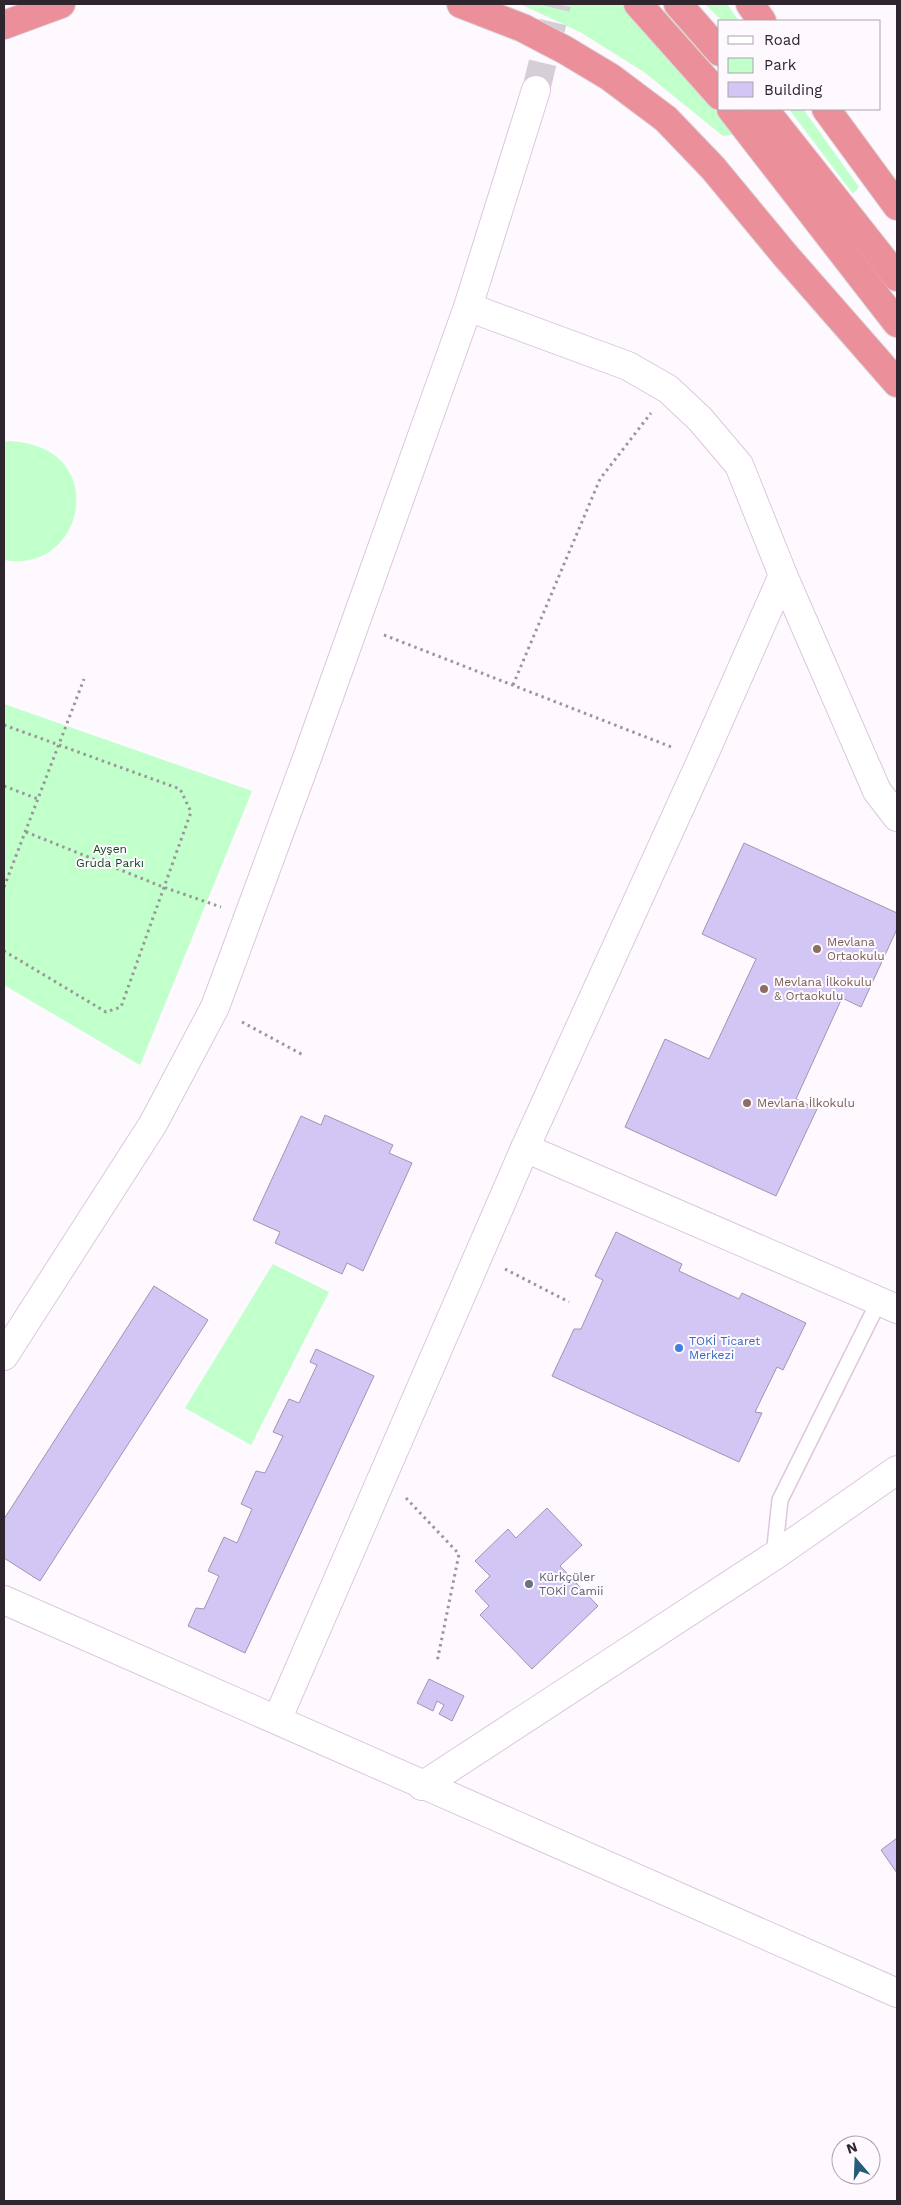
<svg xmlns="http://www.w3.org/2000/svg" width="901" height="2205" viewBox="0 0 901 2205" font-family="'Work Sans',sans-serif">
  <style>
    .green { fill: #c1ffcb }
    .building { fill: #d2c6f4; stroke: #9d96b3 }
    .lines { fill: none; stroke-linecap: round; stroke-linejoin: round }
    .tertiary-tunnel { stroke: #d4cfd4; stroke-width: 28; stroke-dasharray: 28 14; stroke-linecap: butt }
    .service-casing { stroke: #dfc6df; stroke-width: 18 }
    .minor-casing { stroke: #dfc6df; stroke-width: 30 }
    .tertiary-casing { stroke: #dfc6df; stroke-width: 30 }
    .secondary-casing { stroke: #dfc6df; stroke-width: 30 }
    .motorway-casing { stroke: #d9d8d9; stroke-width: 30 }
    .path { stroke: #9c959c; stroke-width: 3; stroke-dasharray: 2.5 4; stroke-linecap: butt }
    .service { stroke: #fff; stroke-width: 15 }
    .minor { stroke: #fff; stroke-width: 28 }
    .tertiary { stroke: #fff; stroke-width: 28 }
    .secondary { stroke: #fff; stroke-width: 28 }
    .motorway { stroke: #eb909b; stroke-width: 28 }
    .education-dot { fill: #8d6e63; stroke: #fef9fe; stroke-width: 2 }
    .shop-dot { fill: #3f7fe0; stroke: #fef9fe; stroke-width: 2 }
    .worship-dot { fill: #6b7280; stroke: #fef9fe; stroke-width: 2 }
    .labels { text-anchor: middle; stroke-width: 4; stroke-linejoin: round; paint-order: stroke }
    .park-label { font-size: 12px; fill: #134621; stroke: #fef9fe }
    .education-label { font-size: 12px; fill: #785e54; stroke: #fef9fe; text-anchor: start }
    .shop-label { font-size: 12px; fill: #366cbe; stroke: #fef9fe; text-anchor: start }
    .worship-label { font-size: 12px; fill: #5b616d; stroke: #fef9fe; text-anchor: start }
  </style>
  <rect width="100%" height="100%" fill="#fef9fe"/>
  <g class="green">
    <polygon points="520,4 621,4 700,91 734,134 723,136 644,72 580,32"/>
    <polygon points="705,4 727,4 739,21 722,21"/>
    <polygon points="789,109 803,109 859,187 853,194"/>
    <path d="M9,441C112,445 86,575 4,560V442Z"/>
    <polygon points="4,704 252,791 140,1065 4,985"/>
    <polygon points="273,1264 329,1292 251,1445 185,1408"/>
  </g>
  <g class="building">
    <polygon points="744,843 897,913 897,929 861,1007 842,998 796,1099 817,1109 776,1196 625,1127 665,1039 709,1059 756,959 702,934"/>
    <polygon points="325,1115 393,1145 389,1153 412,1163 363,1271 347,1263 342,1274 275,1243 280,1232 253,1220 301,1116 321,1125"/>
    <polygon points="616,1232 682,1264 679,1271 739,1299 742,1293 806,1323 783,1370 777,1367 755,1412 762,1413 739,1462 552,1376 574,1329 581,1329 603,1280 595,1276"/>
    <polygon points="154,1286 208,1320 40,1581 4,1558 4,1519"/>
    <polygon points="316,1349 374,1376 245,1653 188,1626 196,1608 204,1609 219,1576 208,1571 224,1537 237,1543 252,1509 241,1504 256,1471 265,1473 283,1436 273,1432 289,1399 299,1403 317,1365 310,1362"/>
    <polygon points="547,1508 582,1545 560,1566 598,1606 532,1669 480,1615 489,1606 475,1591 490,1576 475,1561 508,1529 516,1538"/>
    <polygon points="429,1679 464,1696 452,1721 439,1714 444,1705 437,1701 433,1711 417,1703"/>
    <polygon points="897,1838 897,1873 881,1850"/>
  </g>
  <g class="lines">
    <polyline class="tertiary-tunnel" points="536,90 557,4"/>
    <defs>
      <polyline id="service" points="774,1556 780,1500 879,1301"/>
      <g id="minor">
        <polyline points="468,307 628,366 668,389 700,419 739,465 783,575 877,791 897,817"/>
        <polyline points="525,1148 897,1309"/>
        <polyline points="277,1720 525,1148 702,759 783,575"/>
        <polyline points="422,1786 774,1556 897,1470"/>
      </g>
      <polyline id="tertiary" points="4,1356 153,1124 215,1007 307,758 468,307 536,90"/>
      <polyline id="secondary" points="4,1600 897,1993"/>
      <g id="motorway">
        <polyline points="461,4 523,28 565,50 610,77 666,119 713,168 785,255 897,383"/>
        <polyline points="638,4 720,96"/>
        <polyline points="678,4 720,52"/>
        <polyline points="750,4 762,21"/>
        <polyline points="4,25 61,4"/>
        <polyline points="731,109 897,323"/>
        <polyline points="764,109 897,277"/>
        <polyline points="826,109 897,206"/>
      </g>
    </defs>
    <use href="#service" class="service-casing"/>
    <use href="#minor" class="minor-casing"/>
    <use href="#tertiary" class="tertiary-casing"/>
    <use href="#secondary" class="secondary-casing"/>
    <use href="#motorway" class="motorway-casing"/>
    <g class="path">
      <polyline points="384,635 674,748"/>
      <polyline points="513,685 600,479 651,413"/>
      <polyline points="4,725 180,789 191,812 121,1007 106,1012 4,951"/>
      <polyline points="4,786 38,799"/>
      <polyline points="26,832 163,887 221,907"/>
      <polyline points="4,887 84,679"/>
      <polyline points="242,1022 305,1056"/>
      <polyline points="505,1269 569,1302"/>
      <polyline points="406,1498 459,1554 437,1662"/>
    </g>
    <use href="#service" class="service"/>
    <use href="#minor" class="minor"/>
    <use href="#tertiary" class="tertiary"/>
    <use href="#secondary" class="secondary"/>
    <use href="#motorway" class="motorway"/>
  </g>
  <g class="education-dot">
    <circle cx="817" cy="949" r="5"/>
    <circle cx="764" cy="989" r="5"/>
    <circle cx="747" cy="1103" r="5"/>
  </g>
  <circle class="shop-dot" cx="679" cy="1348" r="5"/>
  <circle class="worship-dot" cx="529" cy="1584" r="5"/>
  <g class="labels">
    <g class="park-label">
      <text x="110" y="853">Ayşen<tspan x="110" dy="14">Gruda Parkı</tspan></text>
    </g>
    <g class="education-label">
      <text x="827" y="946">Mevlana<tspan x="827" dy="14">Ortaokulu</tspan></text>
      <text x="774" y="986">Mevlana İlkokulu<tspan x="774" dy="14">&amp; Ortaokulu</tspan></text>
      <text x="757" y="1107">Mevlana İlkokulu</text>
    </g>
    <g class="shop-label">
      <text x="689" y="1345">TOKİ Ticaret<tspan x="689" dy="14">Merkezi</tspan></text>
    </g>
    <g class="worship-label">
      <text x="539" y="1581">Kürkçüler<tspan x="539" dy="14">TOKİ Camii</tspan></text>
    </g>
  </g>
  <rect width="901" height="2205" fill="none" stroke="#2e252e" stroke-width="10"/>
  <rect x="718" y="20" width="162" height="90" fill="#fef9fe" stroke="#aba4ab"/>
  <rect x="728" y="36" width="25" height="8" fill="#ffffff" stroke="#aba4ab"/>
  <text x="764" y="45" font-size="15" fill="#2e252e">Road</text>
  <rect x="728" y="58" width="25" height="15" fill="#c1ffcb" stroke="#aba4ab"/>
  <text x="764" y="70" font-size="15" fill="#2e252e">Park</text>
  <rect x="728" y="82" width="25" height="15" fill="#d2c6f4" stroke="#aba4ab"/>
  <text x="764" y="95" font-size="15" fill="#2e252e">Building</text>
  <g transform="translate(856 2160) rotate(341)"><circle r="24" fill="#fef9fe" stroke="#aba4ab"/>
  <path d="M0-4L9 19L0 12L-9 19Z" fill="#255d77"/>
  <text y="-8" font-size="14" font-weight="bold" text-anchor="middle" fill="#2e252e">N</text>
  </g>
</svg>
